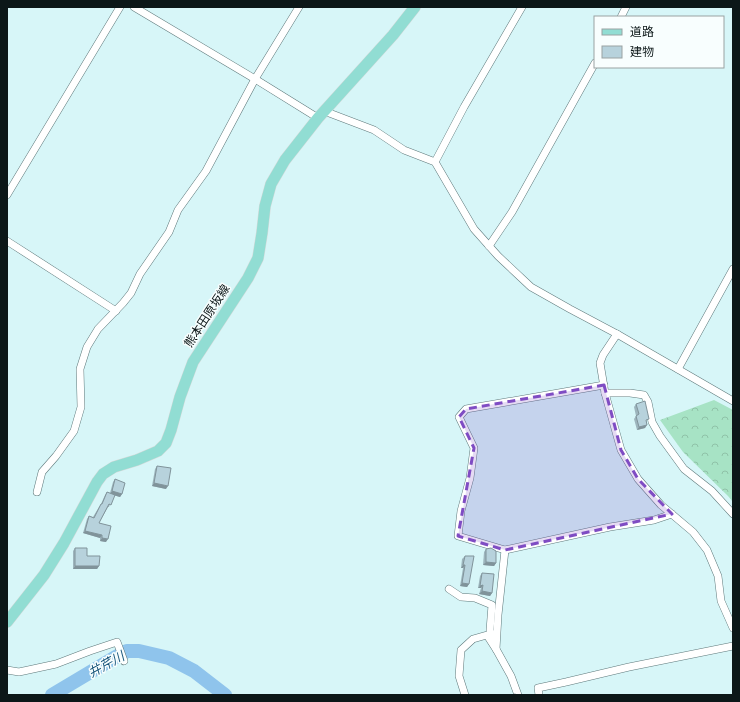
<svg xmlns="http://www.w3.org/2000/svg" width="740" height="702" viewBox="0 0 740 702" font-family="'DM Sans','Noto Sans JP',sans-serif">
  <style>
    .forest { fill: url(#forest-crowns) }
    .lines { fill: none; stroke-linecap: round; stroke-linejoin: round }
    .river { stroke: #8fc4ec; stroke-width: 14 }
    .street-casing { stroke: #5e797b; stroke-width: 8 }
    .primary-casing { stroke: #d8dada; stroke-width: 12 }
    .street { stroke: #fff; stroke-width: 7 }
    .primary { stroke: #91ddd3; stroke-width: 11 }
    .wall { fill: #9db5bd }
    .shaded-wall { fill: #80939a }
    .building { fill: #b7d2dc; stroke: #80939a }
    .marked { fill: #7f4cc3; fill-opacity: 0.2; stroke: #7f4cc3; stroke-width: 3; stroke-dasharray: 8 5; stroke-linejoin: round }
    .labels { text-anchor: middle; stroke-width: 3; stroke-linejoin: round; paint-order: stroke }
    .street-label { font-size: 12px; fill: #0c1718; stroke: #f8fefe }
    .water-label { font-size: 13px; font-style: italic; fill: #1b577d; stroke: #f8fefe }
  </style>
  <defs>
    <pattern id="forest-crowns" width="20" height="18" patternUnits="userSpaceOnUse"><rect width="20" height="18" fill="#a7e3c5"/><path d="M2 6a3 3 0 1 1 6 0M12 15a3 3 0 1 1 6 0" fill="none" stroke="#8fc2a8"/></pattern>
  </defs>
  <rect width="100%" height="100%" fill="#d7f6f8"/>
  <polygon class="forest" points="714,400 733,410 733,502 728,496 683,452 660,420"/>
  <g class="lines">
    <polyline class="river" points="52,695 114,658 127,651 139,651 169,658 194,671 225,695"/>
    <defs>
      <g id="street">
        <polyline points="134,7 255,79 318,118"/>
        <polyline points="621,17 626,7"/>
        <polyline points="324,111 374,130 404,150 435,162 474,229 498,256 531,287 570,309 617,334 733,401"/>
        <polyline points="435,162 464,107 522,7"/>
        <polyline points="7,195 120,7"/>
        <polyline points="7,241 116,311"/>
        <polyline points="489,246 512,212 595,63"/>
        <polyline points="617,334 603,355 600,363 605,393 630,393 644,395 648,402 652,422 660,436 684,469 712,491 733,514"/>
        <polyline points="678,369 733,269"/>
        <polyline points="604,385 466,409 459,417 474,448 470,478 461,511 458,536 505,550 610,527 654,520 672,514"/>
        <polyline points="605,393 621,450 638,479 661,505 693,532 707,550 718,576 721,601 733,628"/>
        <polyline points="37,492 42,472 56,456 74,431 81,407 80,369 87,347 98,329 123,303 131,293 140,274 169,232 178,210 206,171 255,79 299,7"/>
        <polyline points="505,550 498,615 496,649 511,676 518,695"/>
        <polyline points="449,589 461,597 475,598 492,605 490,630 493,640"/>
        <polyline points="7,670 19,672 56,664 90,651 117,642 124,661"/>
        <polyline points="465,695 459,676 461,650 473,639 487,635 496,649"/>
        <polyline points="539,695 538,688 566,682 629,667 733,646"/>
      </g>
      <polyline id="primary" points="7,622 44,575 64,543 97,482 103,474 114,467 137,460 158,451 166,443 171,430 180,397 193,362 248,278 258,258 262,233 265,206 271,184 285,160 318,118 393,35 415,7"/>
    </defs>
    <use href="#street" class="street-casing"/>
    <use href="#primary" class="primary-casing"/>
    <use href="#street" class="street"/>
    <use href="#primary" class="primary"/>
  </g>
  <g class="wall">
    <polygon points="636,404 647,422 645,428 637,430 634,419 636,416 634,407"/>
    <polygon points="157,466 166,489 152,486 155,469"/>
    <polygon points="115,479 122,494 120,497 113,495 109,507 108,507 99,523 106,542 100,541 100,538 83,533 87,519 89,516 93,517 99,507 101,504 105,495 107,492 110,493 113,482"/>
    <polygon points="75,548 87,556 99,566 97,569 73,569 73,551"/>
    <polygon points="486,549 496,563 494,566 483,565 484,552"/>
    <polygon points="465,556 469,584 467,587 460,586 463,568 461,568 462,559"/>
    <polygon points="482,573 492,593 490,596 479,594 481,588 478,588 480,576"/>
  </g>
  <g class="shaded-wall">
    <polygon points="647,425 645,428 637,430 639,427"/>
    <polygon points="154,483 168,486 166,489 152,486"/>
    <polygon points="112,491 122,494 120,497 110,494"/>
    <polygon points="85,531 102,535 100,538 83,533"/>
    <polygon points="102,538 108,539 106,542 100,541"/>
    <polygon points="486,562 496,563 494,566 483,565"/>
    <polygon points="463,565 465,565 463,568 461,568"/>
    <polygon points="75,566 99,566 97,569 73,569"/>
    <polygon points="462,583 469,584 467,587 460,586"/>
    <polygon points="483,585 481,588 478,588 480,586"/>
    <polygon points="482,591 492,593 490,596 479,594"/>
  </g>
  <g class="building">
    <polygon points="645,401 649,419 646,420 647,425 639,427 636,416 639,414 636,404"/>
    <polygon points="157,466 171,468 168,486 154,483"/>
    <polygon points="115,479 125,483 122,494 112,491"/>
    <polygon points="107,492 115,495 111,505 109,504 99,523 111,526 108,539 102,538 102,535 85,531 89,516 94,518 101,504 102,504"/>
    <polygon points="75,548 87,548 87,556 100,556 99,566 75,566"/>
    <polygon points="491,548 496,551 496,563 486,562 486,549"/>
    <polygon points="465,556 474,556 469,584 462,583 465,565 463,565"/>
    <polygon points="482,573 494,574 492,593 482,591 483,585 480,586"/>
    <polygon points="515,694 517,695 510,695"/>
  </g>
  <path class="marked" d="M604,385L621,450L638,479L672,514L505,550L458,536L474,448L459,417L466,409Z"/>
  <g class="labels">
    <g class="street-label">
      <text transform="translate(207 316) rotate(-57)" y="4">熊本田原坂線</text>
    </g>
    <g class="water-label">
      <text transform="translate(106 664) rotate(-29)" y="5">井芹川</text>
    </g>
  </g>
  <rect width="740" height="702" fill="none" stroke="#0c1718" stroke-width="16"/>
  <rect x="594" y="16" width="130" height="52" fill="#f8fefe" stroke="#9aa2a2"/>
  <rect x="602" y="29" width="20" height="6" fill="#91ddd3" stroke="#9aa2a2"/>
  <text x="630" y="36" font-size="12" fill="#0c1718">道路</text>
  <rect x="602" y="46" width="20" height="12" fill="#b7d2dc" stroke="#9aa2a2"/>
  <text x="630" y="56" font-size="12" fill="#0c1718">建物</text>
</svg>
